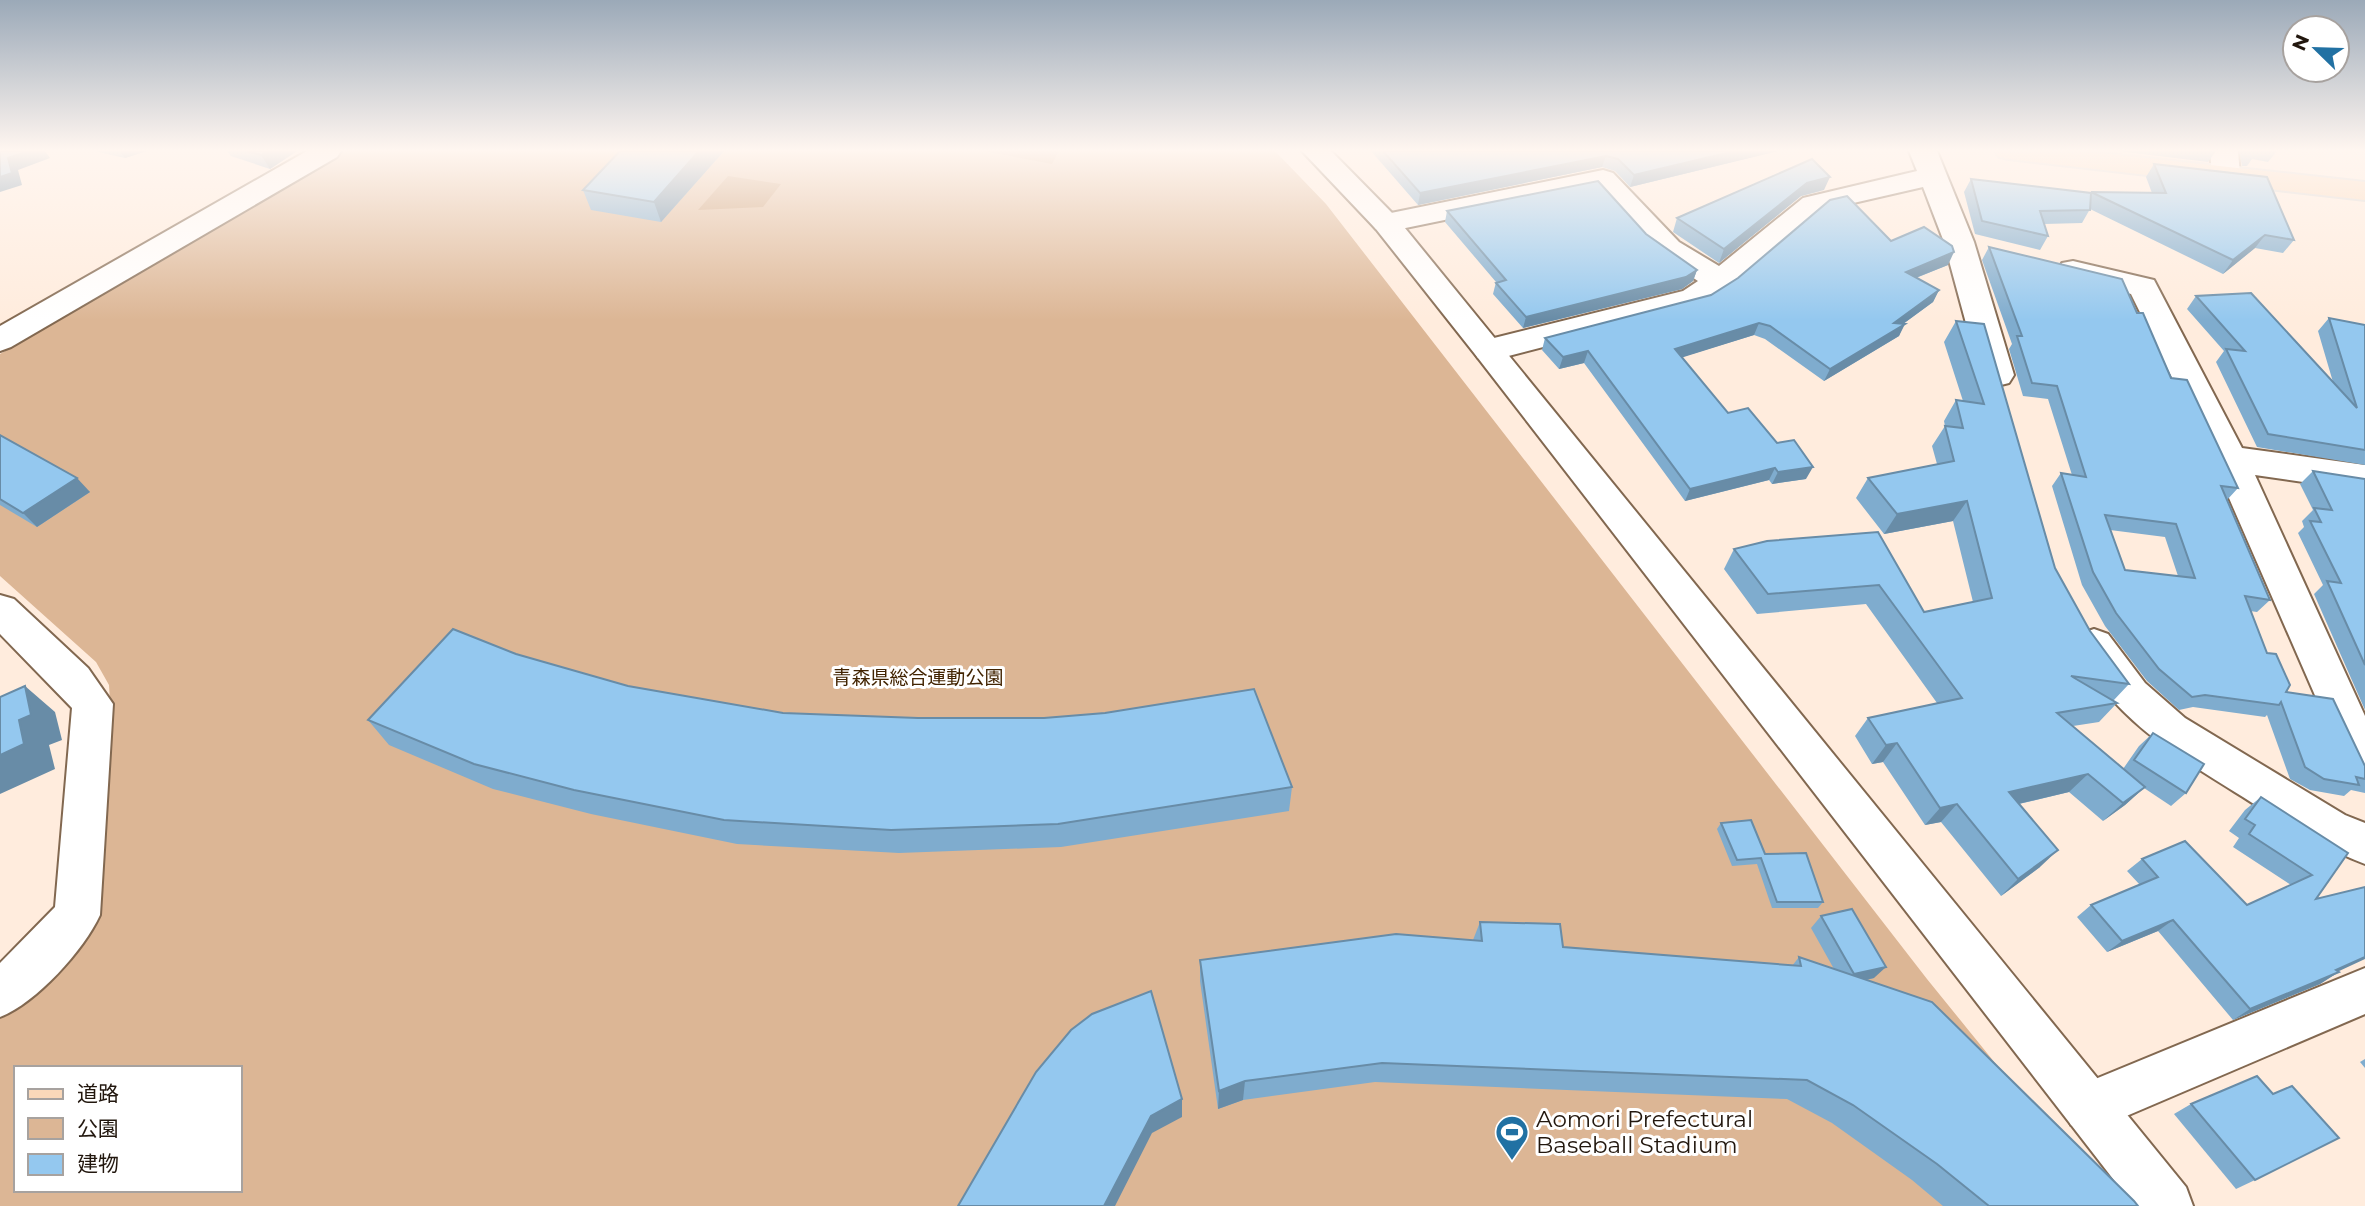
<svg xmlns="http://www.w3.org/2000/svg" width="2365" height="1206" viewBox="0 0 2365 1206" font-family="Montserrat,'Noto Sans JP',sans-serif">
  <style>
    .green { fill: #dcb695; fill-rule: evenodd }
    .water { fill: #c79970 }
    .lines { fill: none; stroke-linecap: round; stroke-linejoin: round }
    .street-casing { stroke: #826850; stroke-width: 4 }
    .secondary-casing { stroke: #826850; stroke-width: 4 }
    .primary-casing { stroke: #d7d5d4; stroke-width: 4 }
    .street { fill: #fff; fill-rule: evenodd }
    .secondary { fill: #fff; fill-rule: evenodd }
    .primary { fill: #fad8b9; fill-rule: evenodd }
    .wall { fill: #7facce; fill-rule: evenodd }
    .shaded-wall { fill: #688ca7 }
    .building { fill: #94c8ef; stroke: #688ca7; stroke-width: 2; fill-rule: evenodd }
    .labels { text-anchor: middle; stroke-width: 6; stroke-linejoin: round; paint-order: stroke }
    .park-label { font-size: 19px; fill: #422402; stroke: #fff }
    .near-poi-label { font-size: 23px; fill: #22170e; stroke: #fff; text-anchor: start }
  </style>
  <rect width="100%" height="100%" fill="#ffecdd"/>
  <path class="green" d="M344,151H1275L1326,204L1927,979L2111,1206H0V1013L57,968L111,721L109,685L96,662L0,576V354ZM16,1068H240V1190H16Z"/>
  <g class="water">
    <polygon points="983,151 1059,151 1052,164"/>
    <polygon points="728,176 781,184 763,207 698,210"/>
  </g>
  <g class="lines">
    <defs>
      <g id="street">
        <polygon points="307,151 341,151 337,157 11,347 0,351 0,326"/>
        <polygon points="1909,151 1937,151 1974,242 2014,375 2009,383 1997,386 1985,383 1980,375 1944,242 1923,187 1823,210 1731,288 1705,305 1489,361 1478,358 1473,350 1478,342 1683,291 1698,281 1657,254 1596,189 1386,232 1376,229 1371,223 1376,217 1386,214 1603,170 1613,173 1679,242 1719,266 1803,198 1917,171"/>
        <polygon points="2210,151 2238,151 2240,175 2236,181 2226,184 2216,181 2212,175"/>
        <polygon points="2073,261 2154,280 2242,448 2365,465 2365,491 2255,475 2365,716 2365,780 2350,775 2344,762 2212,459 2131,294 2062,277 2058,270 2062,263"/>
        <path d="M0,595L14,599L88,668L113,704L100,915C84,950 36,1003 0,1017V963L55,907L72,708L0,634Z"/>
        <path d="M2094,629L2108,634L2145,683L2185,718L2345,815L2365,823V864C2320,847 2283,823 2243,797C2175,755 2113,719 2074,645L2080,634Z"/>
        <polygon points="2365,968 2365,1014 2089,1132 2071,1125 2064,1107 2071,1089"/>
      </g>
      <polygon id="secondary" points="1302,151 1331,151 1396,217 2186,1187 2193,1206 2134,1206 1478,358 1376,229"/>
      <polygon id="primary" points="1995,151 2082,151 2365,182 2365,200 2009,159 1999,157"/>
    </defs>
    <use href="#street" class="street-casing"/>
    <use href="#secondary" class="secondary-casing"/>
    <use href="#primary" class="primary-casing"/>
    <use href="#street" class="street"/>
    <use href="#secondary" class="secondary"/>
    <use href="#primary" class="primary"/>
  </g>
  <g class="wall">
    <polygon points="94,151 147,151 125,158"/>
    <polygon points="227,151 297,151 270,169 231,156"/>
    <polygon points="724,151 661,222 591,210 583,190"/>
    <polygon points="1371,151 1778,151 1630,187 1615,171 1602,167 1418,205"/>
    <polygon points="2118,151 2216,151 2208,162"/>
    <polygon points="2239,151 2277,151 2268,162 2252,159 2247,166 2242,166"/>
    <polygon points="2154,164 2294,240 2283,253 2255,248 2223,274 2090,209 2082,223 2044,224 2048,236 2040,250 1975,234 1964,192 1971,179 2090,193 2152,193 2146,177"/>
    <polygon points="1824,190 1801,196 1719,263 1673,232 1677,218"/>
    <polygon points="1447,211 1646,234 1697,270 1693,281 1682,289 1523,328 1493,294 1496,282 1445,222"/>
    <polygon points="1891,241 1948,265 1916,278 1939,290 1933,302 1903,324 1899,336 1824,381 1765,339 1754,335 1682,357 1728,413 1806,479 1772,484 1769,480 1685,501 1584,363 1559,369 1542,350 1545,338 1711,295"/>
    <path d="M1989,247L2137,313L2171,378L2238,488L2227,500L2270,600L2257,612L2250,611L2267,653L2286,692L2365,766V793L2351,790L2344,796L2310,790L2290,779L2267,715L2265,717L2193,707L2179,710L2147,681L2105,626L2082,585L2052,486L2061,473L2072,475L2048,399L2023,396L2009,349L2012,344L1982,260ZM2110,530L2165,537L2178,576L2125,570Z"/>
    <polygon points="2196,296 2333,382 2318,331 2329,318 2365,325 2365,465 2257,447 2216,362 2224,351 2187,309"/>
    <polygon points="1956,321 2055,568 2090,631 2129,684 2113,701 2117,703 2099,722 2073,726 2123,769 2139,746 2153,733 2186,793 2171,806 2144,788 2125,805 2103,821 2069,792 2019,804 2040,867 2001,896 1941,822 1925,825 1883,762 1872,764 1855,736 1868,718 1937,703 1866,604 1757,614 1724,569 1734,549 1878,532 1924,612 1973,602 1953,521 1884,534 1856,498 1868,478 1937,464 1932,446 1945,426 1944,421 1956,400 1963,401 1944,342"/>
    <polygon points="0,435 90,492 37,527 0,505"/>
    <polygon points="2313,471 2365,479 2365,710 2314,594 2323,585 2298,533 2304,527 2302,521 2313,510 2300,484"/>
    <polygon points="516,654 628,686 783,713 1292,787 1289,811 1061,847 899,853 737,844 591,814 493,789 389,745 368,720"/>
    <polygon points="2261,797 2348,853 2316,899 2338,972 2320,984 2233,1020 2158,931 2107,952 2077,917 2091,905 2140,885 2127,871 2142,859 2247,905 2291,885 2233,847 2239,838 2229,831 2245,810"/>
    <polygon points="1721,823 1765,854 1823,902 1818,908 1772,908 1757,864 1732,866 1717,829"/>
    <polygon points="1821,916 1874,978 1866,980 2138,1206 1943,1206 1912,1180 1832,1123 1787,1099 1375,1082 1243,1100 1218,1109 1200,981 1200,960 1473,940 1480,922 1563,947 1792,966 1799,957 1834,969 1811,928"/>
    <polygon points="2365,1059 2365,1068 2360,1062"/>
    <polygon points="2273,1094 2255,1180 2236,1189 2174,1114 2191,1104"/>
  </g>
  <g class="shaded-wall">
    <polygon points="29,151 45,151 50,158 18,170 22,185 0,192 0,177 8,158"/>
    <polygon points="120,151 147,151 125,158"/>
    <polygon points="268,151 297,151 270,169 261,155"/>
    <polygon points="699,151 724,151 661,222 654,202"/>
    <polygon points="1735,151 1778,151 1630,187 1634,175"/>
    <polygon points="1606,156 1602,167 1418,205 1420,193"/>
    <polygon points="1830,177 1824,190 1801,196 1719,263 1724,249 1807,183"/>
    <polygon points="2265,235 2255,248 2223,274 2233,260"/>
    <polygon points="1954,252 1948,265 1900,284 1906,272"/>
    <polygon points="1697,270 1693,281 1682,289 1523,328 1526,317"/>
    <polygon points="1939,290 1933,302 1892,332 1905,324 1899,336 1824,381 1830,369"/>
    <polygon points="1759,323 1754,335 1671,361 1675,349"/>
    <polygon points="1588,351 1584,363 1559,369 1563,357"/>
    <polygon points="1813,467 1806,479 1772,484 1778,472"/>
    <polygon points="1775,468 1769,480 1685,501 1690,489"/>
    <polygon points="77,478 90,492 37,527 23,513"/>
    <polygon points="1967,501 1953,521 1884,534 1897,514"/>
    <polygon points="25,686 55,712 62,740 49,745 55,769 0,794 0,755"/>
    <polygon points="1897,743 1883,762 1872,764 1886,745"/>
    <polygon points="2088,774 2069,792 1992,810 2009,792"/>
    <polygon points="2145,787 2125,805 2103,821 2123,803"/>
    <polygon points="1957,804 1941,822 1925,825 1940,808"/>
    <polygon points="2058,850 2040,867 2001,896 2018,879"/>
    <polygon points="2173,920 2158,931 2107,952 2122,941"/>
    <polygon points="2365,957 2365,959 2322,979 2339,972 2320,984 2233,1020 2250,1009"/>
    <polygon points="1886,967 1874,978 1843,985 1854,974"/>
    <polygon points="1245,1081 1243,1100 1218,1109 1219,1091"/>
    <polygon points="1182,1099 1182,1117 1152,1133 1115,1206 1104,1206 1151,1116"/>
  </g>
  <g class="building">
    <polygon points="0,151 29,151 8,158 12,173 0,177"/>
    <polygon points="247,151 268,151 261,155"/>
    <polygon points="620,151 699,151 654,202 583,190"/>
    <polygon points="1383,151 1735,151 1634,175 1618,159 1606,156 1420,193"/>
    <polygon points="1812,159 1830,177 1807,183 1724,249 1677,218"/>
    <polygon points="2154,164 2267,177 2294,240 2265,235 2233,260 2091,192 2166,193"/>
    <polygon points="1971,179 2091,193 2090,210 2040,211 2048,236 1982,221"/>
    <polygon points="1598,181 1646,234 1697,270 1686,277 1526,317 1496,283 1506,280 1447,211"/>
    <polygon points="1847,196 1891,241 1924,227 1952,246 1954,252 1906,272 1939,290 1894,323 1905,324 1830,369 1770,326 1759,323 1675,349 1728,413 1748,408 1777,443 1794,440 1813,467 1778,472 1775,468 1690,489 1588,351 1563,357 1545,338 1711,295 1738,278 1830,200"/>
    <path d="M1989,247L2122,279L2137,313H2143L2171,378L2187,380L2238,488L2221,486L2270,600L2245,596L2267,653L2276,654L2290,685L2286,692L2333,699L2365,766V779L2356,777L2359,785L2324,779L2305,767L2281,702L2279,705L2205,695L2192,697L2159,669L2116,613L2093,572L2061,473L2086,477L2057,386L2032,383L2017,336H2022ZM2105,515L2176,524L2195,578L2125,570Z"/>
    <polygon points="2251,293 2357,408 2329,318 2365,325 2365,450 2268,434 2226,349 2245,351 2196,296"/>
    <polygon points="1956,321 1984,324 2055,568 2090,631 2129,684 2071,676 2117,703 2057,713 2145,787 2123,803 2088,774 2009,792 2058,850 2018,879 1957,804 1940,808 1897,743 1886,745 1868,718 1962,698 1879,585 1768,594 1734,549 1767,541 1878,532 1924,612 1992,598 1967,501 1897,514 1868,478 1954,461 1945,426 1963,428 1956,400 1984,404"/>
    <polygon points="0,435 77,478 23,513 0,499"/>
    <polygon points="2313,471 2365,479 2365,665 2327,581 2341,583 2310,521 2321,522 2314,508 2332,510"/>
    <polygon points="453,629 516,654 628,686 783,713 918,718 1044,718 1105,713 1254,689 1292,787 1058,824 891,830 724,820 574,790 474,764 368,720"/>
    <polygon points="25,686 31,715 19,720 24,744 0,755 0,697"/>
    <polygon points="2153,733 2204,764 2186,793 2134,760"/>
    <polygon points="2261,797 2348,853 2316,899 2365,887 2365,957 2336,970 2339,972 2250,1009 2173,920 2122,941 2091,905 2158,877 2142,859 2185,841 2247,905 2312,875 2249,834 2255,825 2245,819"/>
    <polygon points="1751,820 1765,854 1806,853 1823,902 1777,902 1761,858 1737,860 1721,823"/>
    <polygon points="1852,909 1886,967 1854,974 1821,916"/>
    <polygon points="1480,922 1560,924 1563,947 1801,966 1799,957 1932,1002 2134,1201 2138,1206 1989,1206 1937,1164 1853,1105 1807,1080 1382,1063 1245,1081 1219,1091 1200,960 1396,934 1482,941"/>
    <polygon points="1151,991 1182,1099 1151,1116 1104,1206 958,1206 1036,1072 1071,1030 1092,1014"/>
    <polygon points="2257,1076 2273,1094 2292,1086 2339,1138 2255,1180 2191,1104"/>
  </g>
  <linearGradient id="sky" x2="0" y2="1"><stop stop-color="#9ba9b8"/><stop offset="0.47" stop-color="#fff6f0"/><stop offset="1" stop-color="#fff6f0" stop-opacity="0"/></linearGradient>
  <rect width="2365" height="320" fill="url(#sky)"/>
  <defs>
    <symbol id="stadium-pin" viewBox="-11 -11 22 30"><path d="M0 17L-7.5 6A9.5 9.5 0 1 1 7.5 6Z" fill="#2171a3" stroke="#fff"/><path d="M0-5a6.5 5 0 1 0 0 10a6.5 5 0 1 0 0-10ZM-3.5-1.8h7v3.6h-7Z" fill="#fff"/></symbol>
  </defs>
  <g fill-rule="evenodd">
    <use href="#stadium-pin" x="1493" y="1113" width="38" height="52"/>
  </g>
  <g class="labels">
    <g class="park-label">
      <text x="918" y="684">青森県総合運動公園</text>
    </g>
    <g class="near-poi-label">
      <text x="1536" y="1127">Aomori Prefectural<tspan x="1536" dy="26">Baseball Stadium</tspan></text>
    </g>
  </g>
  <rect x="14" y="1066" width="228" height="126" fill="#ffffff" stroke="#a7a29f" stroke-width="2"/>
  <rect x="28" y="1089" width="35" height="10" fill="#fad8b9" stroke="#a7a29f" stroke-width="2"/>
  <text x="77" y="1101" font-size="21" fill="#22170e">道路</text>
  <rect x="28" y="1118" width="35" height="21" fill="#dcb695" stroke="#a7a29f" stroke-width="2"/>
  <text x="77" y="1136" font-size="21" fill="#22170e">公園</text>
  <rect x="28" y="1154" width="35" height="21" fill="#94c8ef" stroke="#a7a29f" stroke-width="2"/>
  <text x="77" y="1171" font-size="21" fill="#22170e">建物</text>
  <g transform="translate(2316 49) rotate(293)"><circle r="33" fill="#ffffff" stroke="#a7a29f" stroke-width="2"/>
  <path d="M0-5L12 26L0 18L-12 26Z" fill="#2171a3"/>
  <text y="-10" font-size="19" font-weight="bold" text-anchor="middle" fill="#22170e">N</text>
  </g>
</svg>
